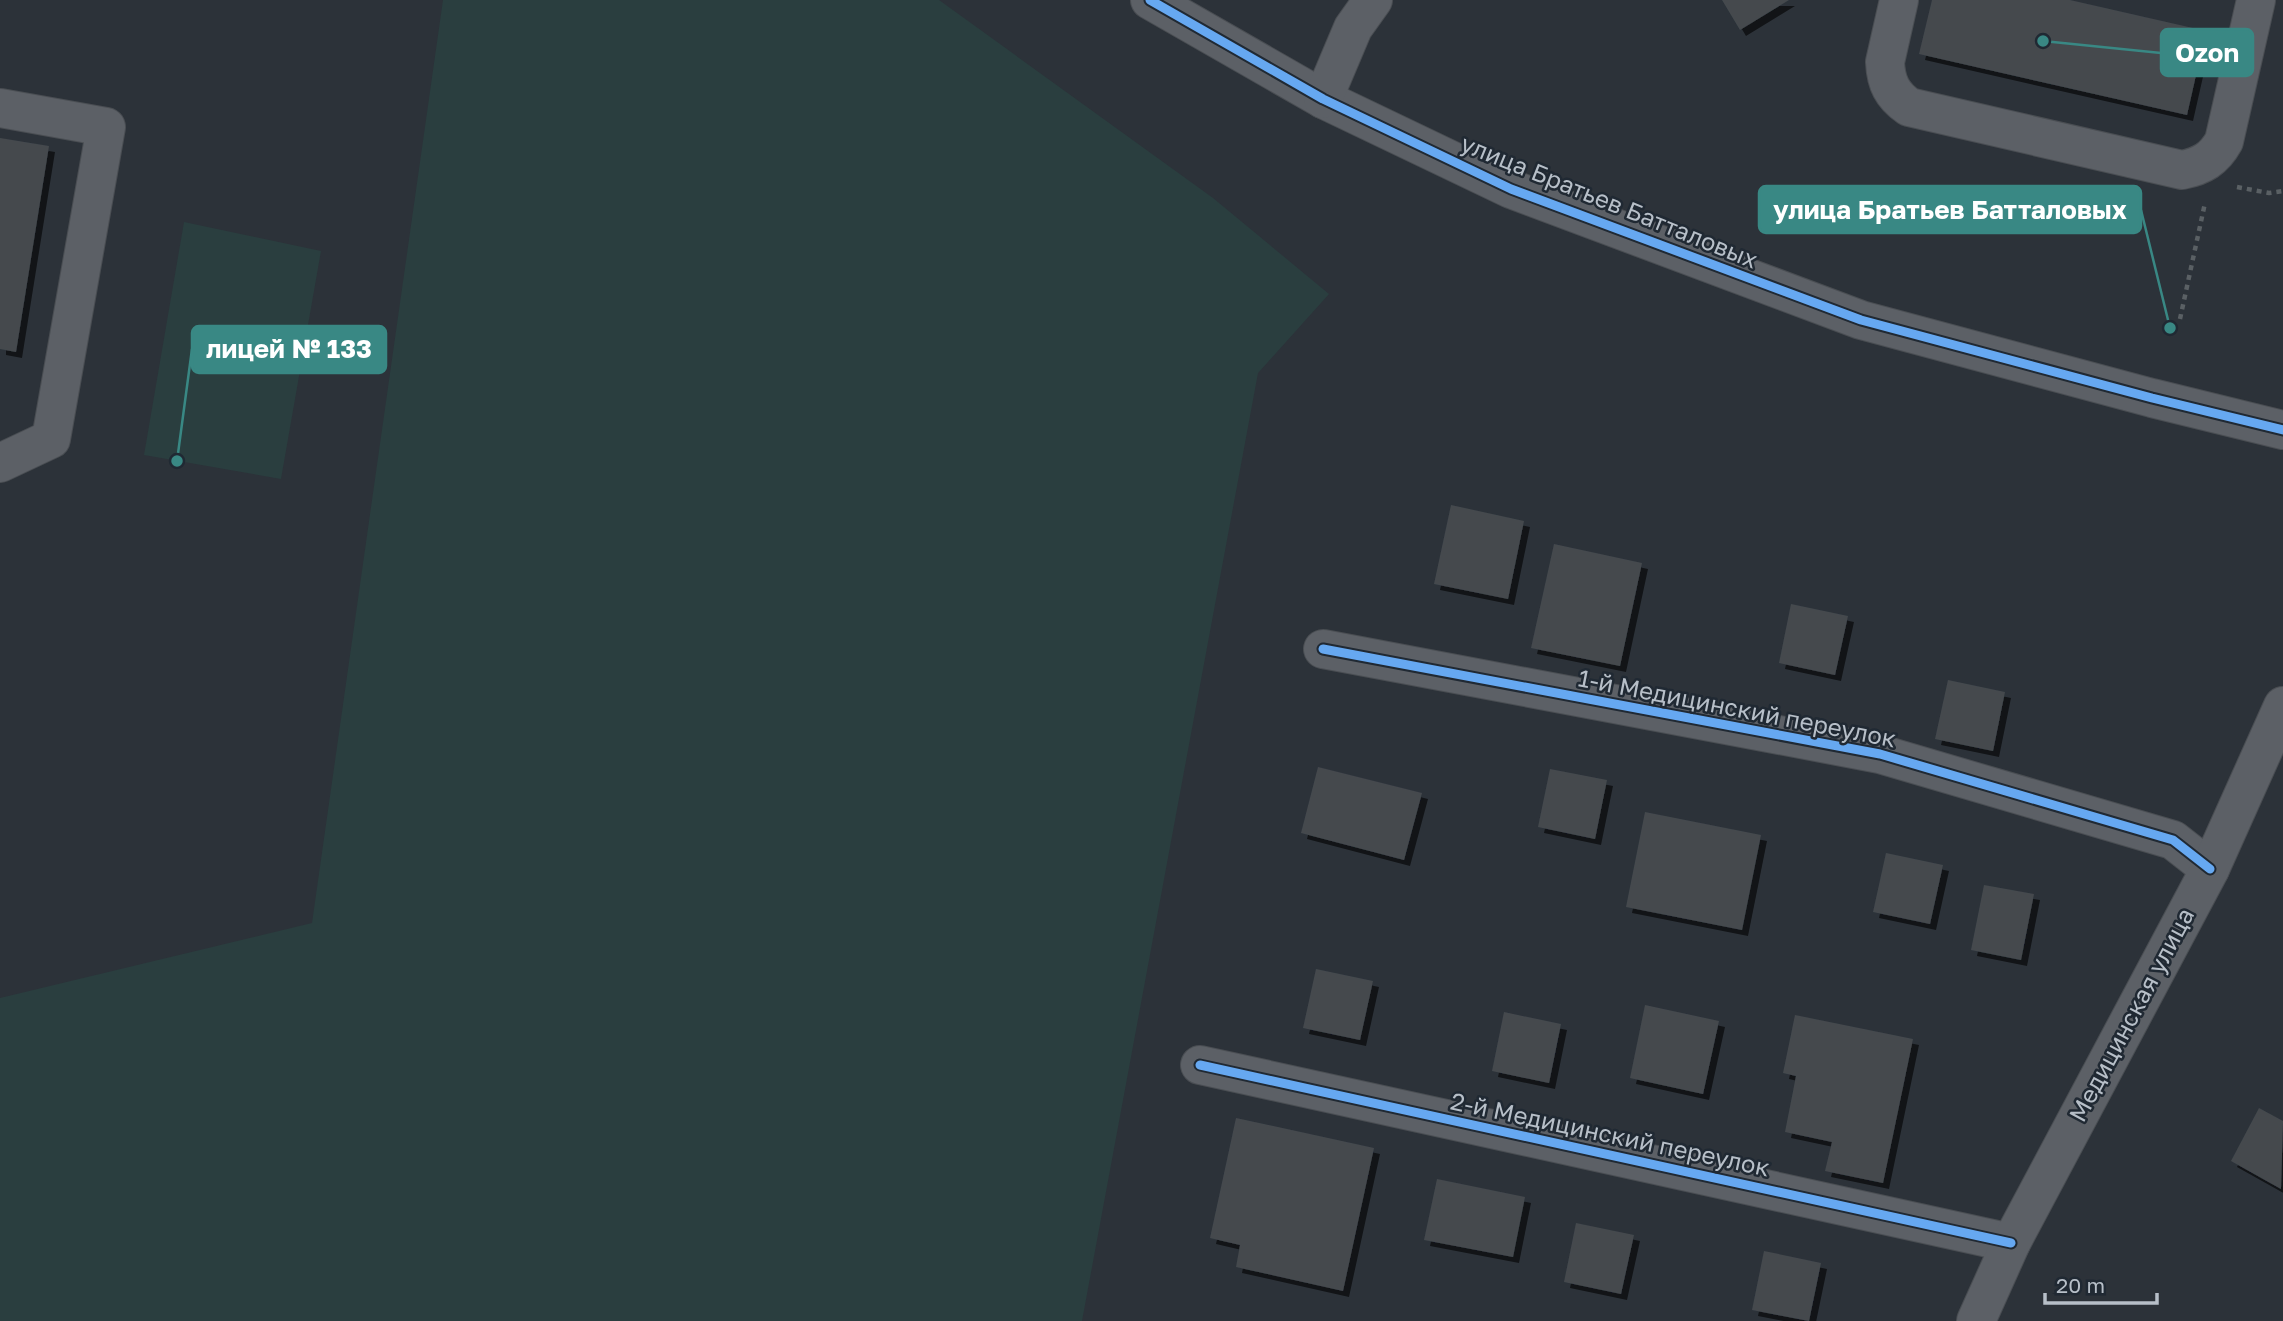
<svg xmlns="http://www.w3.org/2000/svg" width="2283" height="1321" viewBox="0 0 2283 1321" font-family="'Golos Text',sans-serif">
  <style>
    .green { fill: #2a3e3f }
    .building { fill: #44494e; filter: url(#shadow) }
    .lines { fill: none; stroke-linecap: round; stroke-linejoin: round }
    .minor-casing { stroke: #4a4e53; stroke-width: 40 }
    .path { stroke: #5a6064; stroke-width: 4.5; stroke-dasharray: 5 5; stroke-linecap: butt }
    .minor { stroke: #5c6066; stroke-width: 38 }
    .cycleway-casing { stroke: #202933; stroke-width: 13 }
    .cycleway { stroke: #66a8f1; stroke-width: 9 }
    .labels { text-anchor: middle; stroke-width: 5; stroke-linejoin: round; paint-order: stroke }
    .street-label { font-size: 24px; fill: #b7bfc8; stroke: #202933 }
    .leader { fill: none; stroke: #398884; stroke-width: 2.5 }
    .callout-dot { fill: #398884; stroke: #202933; stroke-width: 2.5 }
    .callout { fill: #398884; stroke: #398884; stroke-width: 2.5 }
    .callout-label { font-size: 26px; text-anchor: middle; font-weight: bold; fill: #fff }
  </style>
  <defs>
    <filter id="shadow"><feDropShadow dx="6" dy="6" stdDeviation="0" flood-color="#0009"/></filter>
  </defs>
  <rect width="100%" height="100%" fill="#2c3239"/>
  <g class="green">
    <polygon points="443,0 939,0 1213,198 1329,294 1258,373 1082,1321 0,1321 0,998 312,923"/>
    <polygon points="184,222 321,251 281,479 144,455"/>
  </g>
  <g class="building">
    <polygon points="1722,0 1789,0 1740,30"/>
    <polygon points="1932,0 2070,0 2206,31 2187,115 1919,54"/>
    <polygon points="0,138 49,146 16,352 0,349"/>
    <polygon points="1451,505 1524,521 1508,599 1434,584"/>
    <polygon points="1554,544 1642,563 1620,666 1531,648"/>
    <polygon points="1791,604 1848,616 1835,675 1779,663"/>
    <polygon points="1948,680 2005,692 1993,751 1935,739"/>
    <polygon points="1318,767 1422,793 1404,860 1301,833"/>
    <polygon points="1550,769 1607,780 1595,839 1538,827"/>
    <polygon points="1645,812 1761,835 1742,930 1626,907"/>
    <polygon points="1886,853 1943,865 1930,924 1873,912"/>
    <polygon points="1984,885 2034,894 2021,960 1971,950"/>
    <polygon points="1316,969 1373,981 1360,1040 1303,1028"/>
    <polygon points="1645,1005 1719,1021 1703,1094 1630,1078"/>
    <polygon points="1504,1012 1561,1024 1549,1083 1492,1071"/>
    <polygon points="1795,1015 1913,1039 1883,1183 1825,1171 1832,1142 1785,1132 1796,1076 1783,1073"/>
    <polygon points="2259,1108 2283,1121 2281,1189 2231,1161"/>
    <polygon points="1236,1118 1374,1148 1343,1291 1236,1267 1240,1245 1210,1238"/>
    <polygon points="1437,1179 1525,1197 1513,1257 1424,1240"/>
    <polygon points="1576,1223 1634,1235 1621,1294 1564,1282"/>
    <polygon points="1764,1251 1821,1263 1809,1321 1752,1310"/>
  </g>
  <g class="lines">
    <defs>
      <g id="minor">
        <polyline points="1150,0 1323,99 1511,189 1861,320 2152,398 2283,430"/>
        <path d="M1899,0L1885,62C1886,83 1892,95 1909,107L2182,170C2202,166 2214,159 2224,141L2256,0"/>
        <polyline points="1323,99 1353,28 1373,0"/>
        <polyline points="0,108 106,127 51,439 0,463"/>
        <polyline points="1323,649 1880,754 2173,840 2210,869"/>
        <polyline points="1200,1065 2011,1243"/>
        <polyline points="1976,1321 2011,1243 2210,869 2283,706"/>
      </g>
    </defs>
    <use href="#minor" class="minor-casing"/>
    <g class="path">
      <polyline points="2237,187 2269,193 2283,191"/>
      <polyline points="2180,319 2205,203"/>
    </g>
    <use href="#minor" class="minor"/>
    <defs>
      <g id="cycleway">
        <polyline points="1150,0 1323,99 1511,189 1861,320 2152,398 2283,430"/>
        <polyline points="1323,649 1880,754 2173,840 2210,869"/>
        <polyline points="1200,1065 2011,1243"/>
      </g>
    </defs>
    <use href="#cycleway" class="cycleway-casing"/>
    <use href="#cycleway" class="cycleway"/>
  </g>
  <g class="labels">
    <g class="street-label">
      <text transform="translate(1609 202) rotate(22)" y="8">улица Братьев Батталовых</text>
      <text transform="translate(1737 709) rotate(11)" y="8">1-й Медицинский переулок</text>
      <text transform="translate(2132 1015) rotate(-62)" y="8">Медицинская улица</text>
      <text transform="translate(1610 1135) rotate(12)" y="8">2-й Медицинский переулок</text>
    </g>
  </g>
  <path class="leader" d="M2043 41L2161 53M2170 328L2141 210M177 461L192 349"/>
  <g class="callout-dot">
    <circle cx="2043" cy="41" r="7"/>
    <circle cx="2170" cy="328" r="7"/>
    <circle cx="177" cy="461" r="7"/>
  </g>
  <g class="callout">
    <rect x="2161" y="29" width="92" height="47" rx="7"/>
    <rect x="1759" y="186" width="382" height="47" rx="7"/>
    <rect x="192" y="326" width="194" height="47" rx="7"/>
  </g>
  <g class="callout-label">
    <text x="2207" y="62">Ozon</text>
    <text x="1950" y="219">улица Братьев Батталовых</text>
    <text x="289" y="358">лицей № 133</text>
  </g>
  <path d="M2045 1293v10h112v-10" fill="none" stroke="#b7bfc8" stroke-width="3.5"/>
  <text x="2056" y="1293" font-size="21" fill="#b7bfc8" stroke="#202933" stroke-width="5" paint-order="stroke">20 m</text>
</svg>
